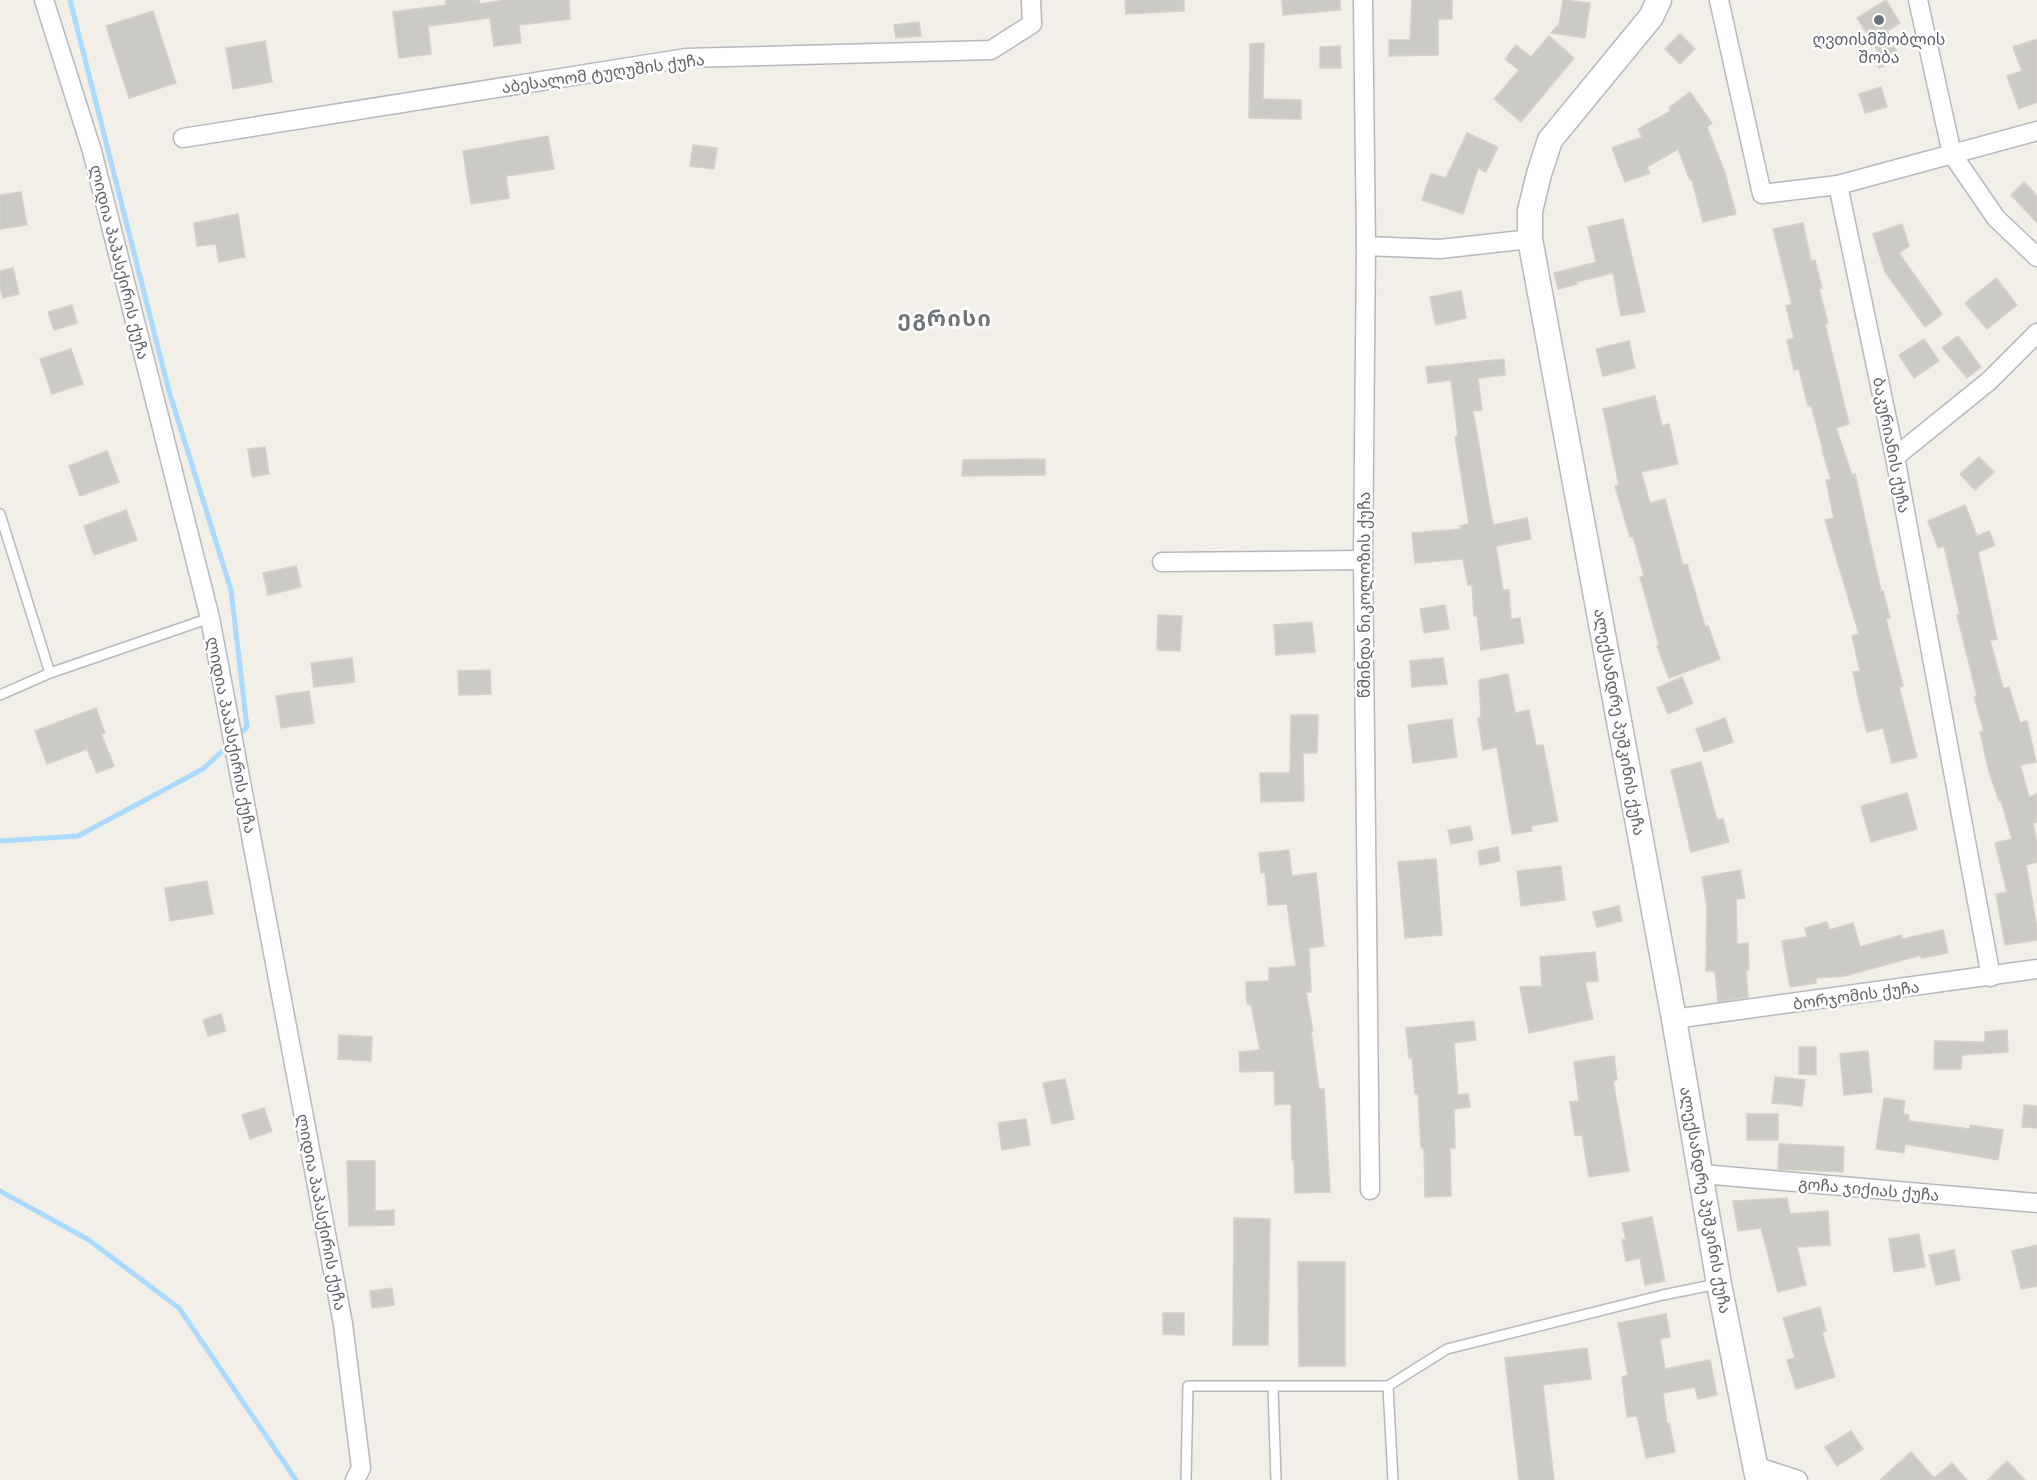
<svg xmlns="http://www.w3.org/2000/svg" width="2037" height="1480" viewBox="0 0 2037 1480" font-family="Mulish,'Noto Sans Georgian',sans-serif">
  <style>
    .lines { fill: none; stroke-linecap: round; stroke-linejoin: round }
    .stream { stroke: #aadaff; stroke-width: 5 }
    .building { fill: #cccac5; stroke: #d6d1c6; stroke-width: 1.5 }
    .service-casing { stroke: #b5b8bc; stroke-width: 12 }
    .minor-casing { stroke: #b5b8bc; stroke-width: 21 }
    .tertiary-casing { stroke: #b5b8bc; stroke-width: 27 }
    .service { stroke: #fff; stroke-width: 9 }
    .minor { stroke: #fff; stroke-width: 18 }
    .tertiary { stroke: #fff; stroke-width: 24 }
    .worship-dot { fill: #6b7280; stroke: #fff; stroke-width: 2 }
    .labels { text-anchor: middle; stroke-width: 5; stroke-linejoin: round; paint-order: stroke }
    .worship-label { font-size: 16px; fill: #5b616d; stroke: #fff }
    .street-label { font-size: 16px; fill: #5f6368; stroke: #fff }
    .district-label { font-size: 22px; font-weight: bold; letter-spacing: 1.5px; fill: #70757a; stroke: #fff }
  </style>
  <rect width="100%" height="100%" fill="#f1efe8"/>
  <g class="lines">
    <g class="stream">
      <polyline points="70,0 169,391 231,590 247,727 237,737"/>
      <polyline points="0,841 78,836 203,769 229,745"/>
      <polyline points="0,1191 89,1240 179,1308 296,1480"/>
    </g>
  </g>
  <g class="building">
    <polygon points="445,0 479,0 480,4 505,0 569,0 570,19 519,25 521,43 494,46 490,18 428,26 431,54 399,58 393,12 446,5"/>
    <polygon points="1125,0 1184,0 1184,11 1126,14"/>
    <polygon points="1282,0 1340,0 1340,10 1283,15"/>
    <polygon points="1412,0 1452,0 1452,19 1438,19 1438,55 1389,56 1389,40 1410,40"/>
    <polygon points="1563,0 1590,3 1585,38 1551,33 1559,24"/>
    <polygon points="1886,0 1900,23 1887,31 1900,59 1879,68 1872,54 1878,51 1857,18"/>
    <polygon points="153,11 176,83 129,98 106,26"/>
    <polygon points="919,22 921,36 896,38 894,25"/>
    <polygon points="1680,34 1695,49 1680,64 1665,49"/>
    <polygon points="1549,36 1574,58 1521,122 1494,99 1519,70 1505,59 1516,45 1531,57"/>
    <polygon points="2037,39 2037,102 2019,109 2007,76 2022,71 2013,47"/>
    <polygon points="265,41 272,82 233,89 226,48"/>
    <polygon points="1264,43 1263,99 1301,100 1301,119 1249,118 1250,44"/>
    <polygon points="1340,46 1341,68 1320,68 1320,47"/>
    <polygon points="1881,87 1887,107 1865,113 1859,94"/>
    <polygon points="1690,92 1712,123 1707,127 1725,173 1736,214 1703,222 1692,180 1690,180 1678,149 1647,167 1650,173 1625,182 1612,148 1642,137 1638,129 1671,111 1669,108"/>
    <polygon points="1467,133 1498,147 1486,172 1478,168 1463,214 1422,200 1431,174 1446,178"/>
    <polygon points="548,136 554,169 506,176 509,198 471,204 463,151"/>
    <polygon points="693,145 717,148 714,169 690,166"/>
    <polygon points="2024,182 2037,196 2037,223 2011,195"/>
    <polygon points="21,192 27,225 0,229 0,195"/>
    <polygon points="238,214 245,257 219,262 216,244 197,246 194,223"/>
    <polygon points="1623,219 1645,312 1621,316 1613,273 1576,282 1577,284 1558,289 1554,273 1596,262 1588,227"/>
    <polygon points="1803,223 1811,261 1815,260 1822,288 1819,289 1828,323 1825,324 1849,424 1836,428 1852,475 1855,474 1881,591 1883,591 1890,618 1886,619 1903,686 1899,687 1917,757 1892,763 1883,728 1867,732 1859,701 1853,672 1860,671 1852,636 1859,634 1825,520 1834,518 1826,480 1831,479 1822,450 1823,450 1811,405 1808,406 1799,369 1794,370 1787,340 1794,338 1786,306 1792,304 1773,229"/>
    <polygon points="1902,224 1909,246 1899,253 1942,314 1925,327 1885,272 1873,234"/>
    <polygon points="13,268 19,294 3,298 0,287 0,271"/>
    <polygon points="1996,278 2017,305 1987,329 1965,303"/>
    <polygon points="1461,291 1466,318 1436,325 1430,297"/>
    <polygon points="72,305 77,323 54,330 48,312"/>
    <polygon points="1958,336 1981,367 1967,378 1942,348"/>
    <polygon points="1924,339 1939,361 1914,378 1899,355"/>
    <polygon points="1629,341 1635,368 1603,376 1596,349"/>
    <polygon points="71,349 83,384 52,394 40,359"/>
    <polygon points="1504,359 1505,375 1478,378 1482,410 1473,411 1493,525 1527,518 1531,539 1496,546 1503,590 1509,590 1511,619 1520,618 1524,643 1481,650 1477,616 1474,616 1472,585 1468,585 1463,559 1415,563 1412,533 1461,529 1460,526 1469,524 1455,437 1458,436 1451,380 1428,383 1426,367"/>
    <polygon points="1655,396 1662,426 1669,424 1678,464 1641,472 1650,503 1665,499 1683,565 1687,564 1705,627 1708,626 1720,659 1669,678 1657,646 1659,645 1640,577 1644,576 1633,536 1630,537 1615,486 1619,485 1603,409"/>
    <polygon points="265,447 269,474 252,477 248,449"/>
    <polygon points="107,451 119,482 80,496 69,466"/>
    <polygon points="1979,457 1994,472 1975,490 1960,474"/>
    <polygon points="1045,459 1045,475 962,476 963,460"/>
    <polygon points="1965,505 1977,536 1989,531 1995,545 1978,552 1997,639 1990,640 2003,688 2009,687 2020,723 2027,721 2036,762 2020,765 2029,797 2037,794 2037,822 2033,823 2037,843 2037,862 2026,865 2037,928 2037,940 2005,945 1996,894 2007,892 1995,843 2012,839 2001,800 1999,801 1989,772 1980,732 1984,731 1974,697 1977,696 1957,615 1960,615 1944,546 1938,548 1928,521"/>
    <polygon points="126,510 137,540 94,555 84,526"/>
    <polygon points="296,566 301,587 268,595 263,573"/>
    <polygon points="1445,605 1449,629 1424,633 1420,609"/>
    <polygon points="1158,615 1182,616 1180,651 1157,650"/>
    <polygon points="1312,622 1315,652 1276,655 1274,625"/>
    <polygon points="352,658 355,682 314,687 311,663"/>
    <polygon points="1443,658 1447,684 1412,687 1410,661"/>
    <polygon points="490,670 491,694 459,695 458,671"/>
    <polygon points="1508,674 1515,713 1529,710 1536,746 1543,745 1558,821 1531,826 1532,831 1512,834 1497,747 1483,750 1478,718 1481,717 1479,680"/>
    <polygon points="1682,677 1693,703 1668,714 1657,688"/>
    <polygon points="309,691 314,723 281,728 276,696"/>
    <polygon points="96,708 105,733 101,734 114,766 97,773 87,749 47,764 35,731"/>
    <polygon points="1291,715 1318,715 1317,753 1303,753 1304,801 1261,802 1260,773 1290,773"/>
    <polygon points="1725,718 1733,742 1704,752 1696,729"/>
    <polygon points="1452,719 1457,757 1413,763 1408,725"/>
    <polygon points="1701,762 1717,820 1723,819 1729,842 1691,852 1671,770"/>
    <polygon points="1907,793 1917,829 1871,842 1861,806"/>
    <polygon points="1470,826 1473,840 1451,844 1448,830"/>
    <polygon points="1498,847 1500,861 1480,865 1478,851"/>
    <polygon points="1289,850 1292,876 1316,873 1324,946 1309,948 1311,992 1306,992 1313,1031 1311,1031 1319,1089 1324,1089 1330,1192 1295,1193 1294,1159 1292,1160 1291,1104 1275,1105 1274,1071 1240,1072 1239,1052 1260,1050 1251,1004 1247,1004 1246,982 1269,981 1269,968 1296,966 1287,904 1268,905 1265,872 1261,873 1259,853"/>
    <polygon points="1436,859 1442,935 1405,938 1398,862"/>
    <polygon points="1561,866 1565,900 1521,906 1517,871"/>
    <polygon points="1740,870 1745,898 1736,899 1737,944 1748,943 1749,970 1746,970 1748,997 1718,1002 1715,971 1706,971 1707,906 1702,877"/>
    <polygon points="207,881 213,914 170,921 165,888"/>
    <polygon points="1619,906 1622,921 1597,927 1593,912"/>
    <polygon points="1827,922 1829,930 1853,923 1860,947 1901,935 1902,939 1943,930 1948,953 1921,958 1921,955 1845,976 1816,978 1816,983 1790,987 1782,941 1807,937 1805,928"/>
    <polygon points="1595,952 1598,981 1585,982 1593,1019 1529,1033 1520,987 1542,986 1540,957"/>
    <polygon points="221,1014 226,1031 208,1036 203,1020"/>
    <polygon points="1474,1021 1476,1040 1454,1043 1458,1095 1468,1094 1470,1107 1454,1109 1455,1148 1450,1148 1451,1196 1425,1197 1424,1148 1421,1148 1418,1094 1415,1094 1412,1057 1409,1058 1406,1028"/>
    <polygon points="2007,1030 2008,1052 1962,1055 1961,1069 1934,1069 1935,1041 1985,1042 1985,1032"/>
    <polygon points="339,1035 372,1037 371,1061 338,1059"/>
    <polygon points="1799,1047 1816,1047 1816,1075 1799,1074"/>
    <polygon points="1868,1051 1872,1092 1844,1095 1840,1054"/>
    <polygon points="1614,1056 1617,1080 1613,1081 1629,1171 1589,1177 1582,1135 1575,1136 1570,1102 1579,1101 1574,1062"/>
    <polygon points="1775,1077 1805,1080 1802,1106 1772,1103"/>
    <polygon points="1065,1079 1074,1119 1052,1124 1043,1083"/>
    <polygon points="1884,1098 1905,1101 1903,1114 1909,1115 1909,1121 1970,1129 1970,1125 2003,1130 1998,1160 1905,1144 1904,1153 1876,1149"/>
    <polygon points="2024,1105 2037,1106 2037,1128 2022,1127"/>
    <polygon points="264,1108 272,1131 250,1139 242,1115"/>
    <rect x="1747" y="1114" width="31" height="26"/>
    <polygon points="1026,1119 1030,1145 1002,1150 998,1123"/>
    <polygon points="1779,1144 1844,1147 1843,1172 1778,1169"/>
    <polygon points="347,1161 375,1161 375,1211 394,1210 394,1225 349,1226"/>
    <polygon points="1787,1198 1790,1214 1828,1211 1830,1245 1797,1247 1806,1285 1778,1292 1761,1228 1738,1231 1733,1201"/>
    <polygon points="1652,1217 1665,1281 1645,1285 1640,1258 1626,1261 1622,1240 1626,1239 1622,1223"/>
    <polygon points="1234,1218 1270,1219 1268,1345 1233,1345"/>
    <polygon points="1919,1234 1925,1267 1894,1272 1889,1239"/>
    <polygon points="2037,1245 2037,1286 2021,1289 2012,1251"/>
    <polygon points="1954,1250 1960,1280 1936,1285 1929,1255"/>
    <polygon points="1298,1262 1345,1262 1345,1366 1299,1366"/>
    <polygon points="392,1288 394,1305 372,1308 370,1291"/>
    <polygon points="1820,1307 1826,1331 1822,1332 1835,1377 1796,1389 1787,1360 1795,1358 1783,1318"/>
    <polygon points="1163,1313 1184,1313 1184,1335 1163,1334"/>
    <polygon points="1666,1314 1670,1337 1660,1339 1665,1369 1710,1360 1717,1395 1698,1399 1695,1387 1663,1393 1667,1424 1669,1423 1675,1452 1646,1458 1637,1416 1627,1417 1622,1377 1628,1375 1618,1323"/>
    <polygon points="1587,1348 1591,1379 1543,1385 1554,1480 1519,1480 1505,1358"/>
    <polygon points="1851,1431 1863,1449 1837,1466 1825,1447"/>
    <polygon points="1911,1452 1934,1478 1952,1463 1967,1480 1880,1480"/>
    <polygon points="2007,1461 2025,1480 1988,1480"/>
  </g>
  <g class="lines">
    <defs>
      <g id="service">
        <polyline points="0,514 50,673"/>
        <polyline points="0,695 50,673 210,618"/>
        <polyline points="1388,1386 1393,1480"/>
        <polyline points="1273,1387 1276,1480"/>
        <polyline points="1186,1480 1188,1386 1388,1386 1447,1349 1663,1295 1717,1284"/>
      </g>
      <g id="minor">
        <polyline points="44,0 92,151 210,618 343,1324 361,1468 355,1480"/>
        <polyline points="1363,0 1366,246 1363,560 1370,1190"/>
        <polyline points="1719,0 1762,194 1838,185 1895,457 1991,977"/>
        <polyline points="1918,0 1952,154 1996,218 2037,257"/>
        <polyline points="183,138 686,58 991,50 1032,24 1031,0"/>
        <polyline points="1838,185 2037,131"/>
        <polyline points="1366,246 1440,249 1530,239"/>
        <polyline points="1895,457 1989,381 2037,333"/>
        <polyline points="1162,562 1363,560"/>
        <polyline points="1674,1019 2037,969"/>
        <polyline points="1702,1174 2037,1203"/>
        <polyline points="1755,1466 1798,1480"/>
      </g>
      <polyline id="tertiary" points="1659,0 1651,17 1550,140 1539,174 1530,211 1530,239 1674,1019 1719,1284 1758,1480"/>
    </defs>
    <use href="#service" class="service-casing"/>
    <use href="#minor" class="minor-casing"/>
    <use href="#tertiary" class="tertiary-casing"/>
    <use href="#service" class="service"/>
    <use href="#minor" class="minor"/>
    <use href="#tertiary" class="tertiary"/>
  </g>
  <circle class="worship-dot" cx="1879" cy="20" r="6"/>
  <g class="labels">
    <g class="worship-label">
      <text x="1879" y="45">ღვთისმშობლის<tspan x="1879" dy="18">შობა</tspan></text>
    </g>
    <g class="street-label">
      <text transform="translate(603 73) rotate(-8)" y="6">აბესალომ ტუღუშის ქუჩა</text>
      <text transform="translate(120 262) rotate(76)" y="6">ლიდია პაპასქირის ქუჩა</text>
      <text transform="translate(1892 445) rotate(79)" y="6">ბაკურიანის ქუჩა</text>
      <text transform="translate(1364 595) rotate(-90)" y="6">წმინდა ნიკოლოზის ქუჩა</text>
      <text transform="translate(1620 722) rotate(80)" y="6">ალექსანდრე პუშკინის ქუჩა</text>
      <text transform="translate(232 735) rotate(79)" y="6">ლიდია პაპასქირის ქუჩა</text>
      <text transform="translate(1856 995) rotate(-8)" y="6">ბორჯომის ქუჩა</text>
      <text transform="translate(1869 1189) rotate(5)" y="6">გოჩა ჯიქიას ქუჩა</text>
      <text transform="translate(1706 1200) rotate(80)" y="6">ალექსანდრე პუშკინის ქუჩა</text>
      <text transform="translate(322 1212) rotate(79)" y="6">ლიდია პაპასქირის ქუჩა</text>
    </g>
    <g class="district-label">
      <text x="945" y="326">ეგრისი</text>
    </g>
  </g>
</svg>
